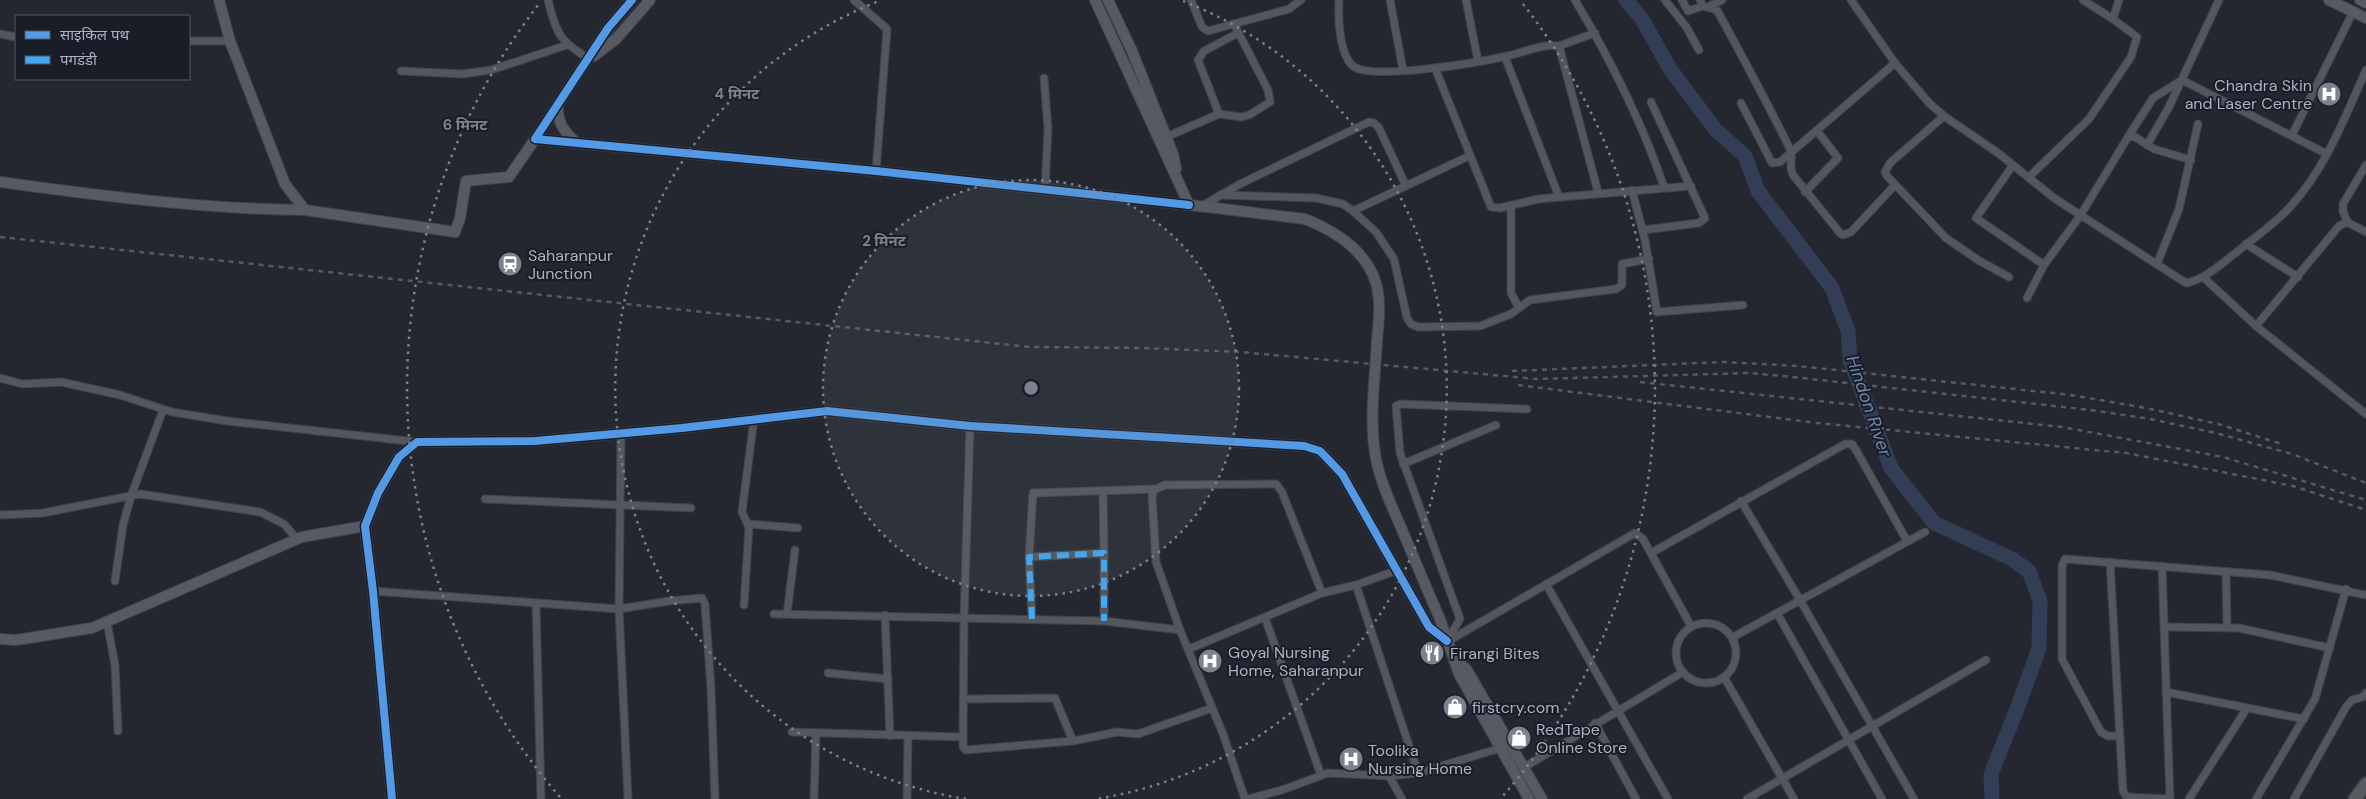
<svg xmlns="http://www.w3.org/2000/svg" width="2366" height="799" viewBox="0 0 2366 799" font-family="'DM Sans','Noto Sans Devanagari',sans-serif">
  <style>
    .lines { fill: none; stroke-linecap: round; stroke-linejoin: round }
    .river { stroke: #333d56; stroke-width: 15 }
    .street-casing { stroke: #404248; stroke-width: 9 }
    .secondary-casing { stroke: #41444c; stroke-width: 12 }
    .highway-casing { stroke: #40434b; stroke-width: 15 }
    .street { stroke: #54565d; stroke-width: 7 }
    .secondary { stroke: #575a62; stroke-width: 10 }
    .highway { stroke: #585a5e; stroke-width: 12 }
    .rail { stroke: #575a61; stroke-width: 2.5; stroke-dasharray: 5 5; stroke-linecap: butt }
    .secondary-bridge-casing { stroke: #41444c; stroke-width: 12; stroke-linecap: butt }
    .secondary-bridge { stroke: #575a62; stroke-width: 10 }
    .quiet { stroke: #3fa9f5; stroke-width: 6; stroke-dasharray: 12 6; stroke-linecap: butt }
    .cycleway-casing { stroke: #181d28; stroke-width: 11 }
    .cycleway { stroke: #5399e6; stroke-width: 8 }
    .ring { fill: none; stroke: #7c818e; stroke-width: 2.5; stroke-dasharray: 2.5 5 }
    .labels { text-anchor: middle; stroke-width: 4; stroke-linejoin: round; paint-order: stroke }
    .poi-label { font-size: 16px; fill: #acb2c1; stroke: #181d28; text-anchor: start }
    .water-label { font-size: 18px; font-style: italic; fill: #7686a9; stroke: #181d28 }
    .centre { fill: #7c818e; stroke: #181d28; stroke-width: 2.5 }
    .ring-label { font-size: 15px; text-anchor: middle; font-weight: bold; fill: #7c818e; stroke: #181d28; stroke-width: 4; stroke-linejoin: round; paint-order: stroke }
  </style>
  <rect width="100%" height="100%" fill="#24272f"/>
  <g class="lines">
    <polyline class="river" points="1626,0 1642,19 1670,69 1715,129 1745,156 1758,191 1832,288 1848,331 1850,360 1891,468 1934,523 2012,559 2029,571 2040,601 2039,648 2019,704 1991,774 1992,799"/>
    <defs>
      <g id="street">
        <path d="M548,0C556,34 560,41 589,59"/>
        <polyline points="854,0 887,29 876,171"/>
        <polyline points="1191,0 1202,27 1208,31 1289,9 1301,0"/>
        <path d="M1339,0C1338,17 1339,54 1353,66C1371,81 1481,62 1507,56C1522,53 1543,43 1559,46L1598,192"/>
        <polyline points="1390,0 1403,70"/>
        <polyline points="1466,0 1478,61"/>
        <path d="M1575,0C1610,59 1642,122 1664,187"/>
        <polyline points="1665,0 1687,28 1699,50"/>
        <polyline points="1682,0 1688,11 1703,6"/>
        <path d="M1700,0L1703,6L1717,10C1742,56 1767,102 1790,149C1794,157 1788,166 1793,175L1840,233L1843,235L1851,232L1895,185"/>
        <path d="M1851,0L1895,63L1929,103L1944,116L1998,153L2054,198L2186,283C2206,279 2222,263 2238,251C2255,237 2275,224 2290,207C2326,168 2345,117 2366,70"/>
        <polyline points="2083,0 2113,19 2119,0"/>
        <polyline points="1710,6 1722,0"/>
        <polyline points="0,34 16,37"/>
        <polyline points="189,41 230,41"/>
        <polyline points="1559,46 1595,33"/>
        <polyline points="1505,57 1559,197"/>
        <polyline points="1435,68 1491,207 1500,208 1538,199 1691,186"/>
        <polyline points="401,71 462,74 491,70 567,45"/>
        <polyline points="1044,78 1048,129 1045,189"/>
        <polyline points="1741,103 1772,163 1780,162 1895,63"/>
        <polyline points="1219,114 1198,60 1204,51 1238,33"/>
        <polyline points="1944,116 1890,163 1885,172 1887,176 1946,238 1978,260 2009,277"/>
        <polyline points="2292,135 2353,12"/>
        <polyline points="1166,137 1219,114 1242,117 1249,115 1270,102 1268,90 1234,24"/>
        <polyline points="2128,137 2153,98 2182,80 2327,154"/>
        <polyline points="2147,145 2169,107 2219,0"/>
        <polyline points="2013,165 1976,218 2044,265"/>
        <polyline points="2029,177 2089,119 2131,57 2137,37 2113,19"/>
        <polyline points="1632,190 1645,240 1657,312 1743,305"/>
        <polyline points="1805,192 1838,158 1818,132"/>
        <polyline points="1220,195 1316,198 1343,204 1353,211 1376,232 1394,259 1407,318 1411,324 1418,327 1480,326 1511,314 1530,300 1616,289 1622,285 1622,264 1649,259"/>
        <polyline points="1511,205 1511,293 1519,308"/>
        <polyline points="1202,206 1240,184 1369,122 1374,123 1379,128 1406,186"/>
        <polyline points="1353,211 1469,156"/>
        <polyline points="2347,222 2343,211 2343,204 2366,165"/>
        <polyline points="1643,230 1699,223 1705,218 1651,102"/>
        <polyline points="2246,244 2298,277"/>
        <polyline points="2157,264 2179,209 2198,124"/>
        <polyline points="2203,277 2256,326 2366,414"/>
        <polyline points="2027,298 2044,265 2080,216 2128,137 2135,137 2154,149 2191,160"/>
        <polyline points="2256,326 2339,226 2347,222 2366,232"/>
        <polyline points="0,378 22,384 61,382 120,395 172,412 227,421 417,442"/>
        <polyline points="621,434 619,609 628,799"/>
        <polyline points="1403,464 1496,425"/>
        <polyline points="1103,493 1104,553"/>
        <polyline points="485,499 691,508"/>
        <polyline points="1741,501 1800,600 1914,799"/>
        <polyline points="0,515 43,513 140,494 260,512 284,524 297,539"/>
        <polyline points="749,524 798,528"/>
        <polyline points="1651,553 1845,444 1852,444 1856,450 1907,541"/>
        <polyline points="1029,557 1033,493 1155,489"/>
        <polyline points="2110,562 2123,791 2127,797 2170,799"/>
        <polyline points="2162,566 2170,799"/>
        <polyline points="2226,572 2227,627"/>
        <polyline points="115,581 123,525 131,496 163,410"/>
        <polyline points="1546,584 1668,799"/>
        <polyline points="1356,585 1418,773 1389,776"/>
        <polyline points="373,591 619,609 669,601 702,598 705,604 711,688 715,799"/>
        <polyline points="536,604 541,799"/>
        <polyline points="744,605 749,527 742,512 754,419"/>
        <polyline points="1777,613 1882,799"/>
        <polyline points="774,614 1104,621 1180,630"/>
        <polyline points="787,614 795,550"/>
        <polyline points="885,615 890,736"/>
        <polyline points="1265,618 1321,775"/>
        <polyline points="1032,619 1029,557 1104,553 1104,621"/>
        <polyline points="107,622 115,665 118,731"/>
        <circle cx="1706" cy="653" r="30"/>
        <polyline points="2164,627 2239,628 2330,648"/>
        <polyline points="1733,637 1925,532"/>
        <polyline points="1450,640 1635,533 1643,539 1691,626"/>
        <polyline points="1447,641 1460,619 1400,453 1396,406 1400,404 1527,409"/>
        <polyline points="1189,649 1322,593"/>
        <polyline points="828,673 888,679"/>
        <polyline points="1724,677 1794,799"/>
        <polyline points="2166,692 2304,719"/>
        <polyline points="963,699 1055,698 1073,741 966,750 963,747 963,737 964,618 970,426"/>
        <polyline points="1595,723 1636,799"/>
        <polyline points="792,732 963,737"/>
        <polyline points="2119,736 2108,736 2101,732 2062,659 2062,566 2065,559 2270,575 2366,595"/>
        <polyline points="1073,741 1117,732 1138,734 1212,708"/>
        <polyline points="1523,768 1683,672"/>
        <polyline points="1418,773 1504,747"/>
        <polyline points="814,799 816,733"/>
        <polyline points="907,799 908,737"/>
        <polyline points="1245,799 1223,734 1180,630 1156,562 1152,496 1154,490 1165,485 1276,484 1282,492 1322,593 1356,585 1398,570"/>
        <polyline points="1248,799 1282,790 1328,773 1389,776 1402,799"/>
        <polyline points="1747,799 1986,660"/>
        <polyline points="2189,799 2247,708"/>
        <polyline points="2256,799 2315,699 2346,589"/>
        <polyline points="2294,799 2346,707 2352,700 2363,697 2366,693"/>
      </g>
      <g id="secondary">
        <polyline points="219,0 230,41 285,184 305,210 455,232 460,218 466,181 509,177 535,139"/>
        <polyline points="632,0 608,28 535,139 876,171 1189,205"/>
        <polyline points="1095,0 1189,205 1216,208"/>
        <polyline points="1108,0 1132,51 1173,154 1176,169"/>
        <polyline points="2329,0 2366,18"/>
        <polyline points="2360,0 2366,3"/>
        <polyline points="594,56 616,39 650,0"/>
        <path d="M558,106C557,122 564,132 576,142"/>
        <path d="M0,182C101,196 203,209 305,210"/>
        <polyline points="1440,619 1459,674 1529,799"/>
        <polyline points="0,639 16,640 92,628 302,537 365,526"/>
        <polyline points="1455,659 1467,670 1542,799"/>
        <polyline points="392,799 373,591 365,526 378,493 399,457 417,442 535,441 682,428 827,411 970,426 1304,446 1320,451 1342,474 1429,627 1447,641"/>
      </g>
      <polyline id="highway" points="2355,799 2366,784"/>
    </defs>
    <use href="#street" class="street-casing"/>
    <use href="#secondary" class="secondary-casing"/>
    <use href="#highway" class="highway-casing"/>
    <use href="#street" class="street"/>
    <use href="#secondary" class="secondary"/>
    <use href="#highway" class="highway"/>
    <g class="rail">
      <polyline points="0,237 1030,347 1144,348 1241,352 1537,379 1751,373 1802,378 2090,410 2150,419 2216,433 2292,454 2366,483"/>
      <polyline points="1512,371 1723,362 1798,366 2071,395 2146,408 2218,424 2282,444"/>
      <polyline points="1640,382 2062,427 2223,457 2366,500"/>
      <polyline points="1518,385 1817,423 2126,453 2293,486 2366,510"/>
    </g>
    <defs>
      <path id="secondary-bridge" d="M1216,208L1305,219C1335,231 1366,250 1376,283C1381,301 1379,321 1377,340C1375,381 1368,423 1377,464C1382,485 1391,505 1400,525C1413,556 1426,587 1440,619"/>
    </defs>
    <use href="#secondary-bridge" class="secondary-bridge-casing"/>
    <use href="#secondary-bridge" class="secondary-bridge"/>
    <polyline class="quiet" points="1032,619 1029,557 1104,553 1104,621"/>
    <defs>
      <g id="cycleway">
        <polyline points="632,0 608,28 535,139 876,171 1189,205"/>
        <polyline points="392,799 373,591 365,526 378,493 399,457 417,442 535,441 682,428 827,411 970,426 1304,446 1320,451 1342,474 1429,627 1447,641"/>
      </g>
    </defs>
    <use href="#cycleway" class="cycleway-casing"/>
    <use href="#cycleway" class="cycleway"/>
  </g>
  <circle cx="1031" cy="388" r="208" fill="#7c818e" fill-opacity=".12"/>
  <g class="ring">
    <circle cx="1031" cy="388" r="208"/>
    <path d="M966 799A416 416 0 0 1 879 1M1183 1A416 416 0 0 1 1096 799"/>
    <path d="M560 797A624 624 0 0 1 539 4M1523 4A624 624 0 0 1 1502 797"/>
  </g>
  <defs>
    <symbol id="hospital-disc" viewBox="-11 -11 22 22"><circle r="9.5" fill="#7c818e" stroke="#181d28"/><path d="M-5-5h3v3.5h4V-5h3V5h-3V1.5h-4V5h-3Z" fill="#fff"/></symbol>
    <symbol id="station-disc" viewBox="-11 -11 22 22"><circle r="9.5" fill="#7c818e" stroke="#181d28"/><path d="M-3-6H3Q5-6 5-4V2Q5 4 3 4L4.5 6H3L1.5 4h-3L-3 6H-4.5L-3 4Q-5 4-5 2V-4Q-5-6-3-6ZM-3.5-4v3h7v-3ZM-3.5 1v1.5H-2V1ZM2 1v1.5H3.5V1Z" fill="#fff"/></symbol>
    <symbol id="restaurant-disc" viewBox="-11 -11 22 22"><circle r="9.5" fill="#7c818e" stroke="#181d28"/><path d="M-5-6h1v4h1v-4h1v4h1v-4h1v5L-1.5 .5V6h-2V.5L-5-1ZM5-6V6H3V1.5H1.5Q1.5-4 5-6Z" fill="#fff"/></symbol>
    <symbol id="shop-disc" viewBox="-11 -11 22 22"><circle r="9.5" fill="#7c818e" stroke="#181d28"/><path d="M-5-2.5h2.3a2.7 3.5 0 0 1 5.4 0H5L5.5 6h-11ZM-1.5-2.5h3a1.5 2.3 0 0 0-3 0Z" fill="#fff"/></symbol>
  </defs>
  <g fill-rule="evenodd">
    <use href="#hospital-disc" x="2315" y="80" width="28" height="28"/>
    <use href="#station-disc" x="496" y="250" width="28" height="28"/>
    <use href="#restaurant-disc" x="1418" y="639" width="28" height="28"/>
    <use href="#hospital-disc" x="1196" y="647" width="28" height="28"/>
    <use href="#shop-disc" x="1441" y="693" width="28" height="28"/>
    <use href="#shop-disc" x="1505" y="724" width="28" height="28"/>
    <use href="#hospital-disc" x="1337" y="745" width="28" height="28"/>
  </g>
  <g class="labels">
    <g class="poi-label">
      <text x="2312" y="91" text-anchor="end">Chandra Skin<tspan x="2312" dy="18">and Laser Centre</tspan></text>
      <text x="528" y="261">Saharanpur<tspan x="528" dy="18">Junction</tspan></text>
      <text x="1228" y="658">Goyal Nursing<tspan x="1228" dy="18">Home, Saharanpur</tspan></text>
      <text x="1450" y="659">Firangi Bites</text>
      <text x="1472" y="713">firstcry.com</text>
      <text x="1536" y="735">RedTape<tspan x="1536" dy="18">Online Store</tspan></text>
      <text x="1368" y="756">Toolika<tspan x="1368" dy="18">Nursing Home</tspan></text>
    </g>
    <g class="water-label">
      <text transform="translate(1869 406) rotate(71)" y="6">Hindon River</text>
    </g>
  </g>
  <circle cx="1031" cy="388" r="8" class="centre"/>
  <g class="ring-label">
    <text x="737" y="99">4 मिनट</text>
    <text x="465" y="130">6 मिनट</text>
    <text x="884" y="246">2 मिनट</text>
  </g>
  <rect x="15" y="15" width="175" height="65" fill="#181d28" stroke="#535965"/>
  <rect x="25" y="31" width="25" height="8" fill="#5399e6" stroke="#535965"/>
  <text x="60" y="40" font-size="15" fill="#acb2c1">साइकिल पथ</text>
  <rect x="25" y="56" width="25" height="8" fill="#3fa9f5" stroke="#535965"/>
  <text x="60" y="65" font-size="15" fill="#acb2c1">पगडंडी</text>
</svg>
